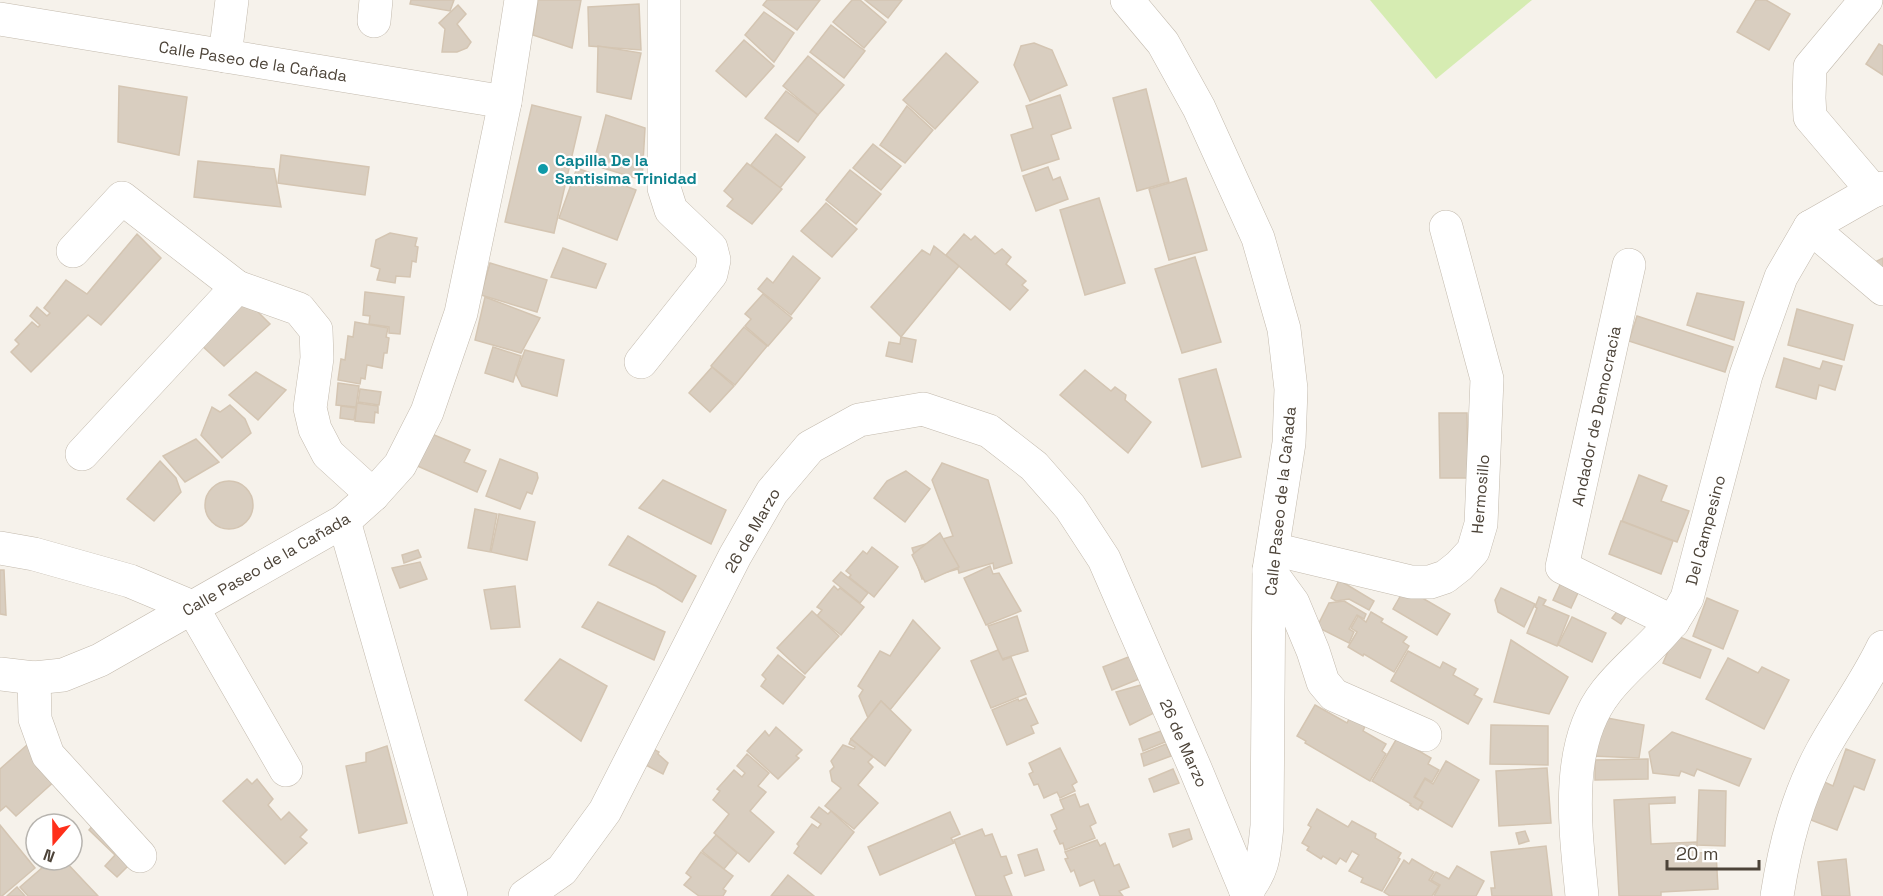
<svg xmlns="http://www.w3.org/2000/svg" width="1883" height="896" viewBox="0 0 1883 896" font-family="'Space Grotesk',sans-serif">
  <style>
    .green { fill: #d6ecb2 }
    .building { fill: #d9cec0; stroke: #d4c5b2; stroke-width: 1.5 }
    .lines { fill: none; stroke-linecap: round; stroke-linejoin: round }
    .minor-casing { stroke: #c3baad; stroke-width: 34 }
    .minor { stroke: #fff; stroke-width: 33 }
    .culture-dot { fill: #0f9aa8; stroke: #fff; stroke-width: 2 }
    .labels { text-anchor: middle; stroke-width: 4.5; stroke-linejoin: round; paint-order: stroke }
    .street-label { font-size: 16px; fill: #4c4338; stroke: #fff }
    .culture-label { font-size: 16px; font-weight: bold; fill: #0d838f; stroke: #fff; text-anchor: start }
  </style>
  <rect width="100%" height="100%" fill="#f6f2eb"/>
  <polygon class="green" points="1370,0 1532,0 1436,79"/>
  <g class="building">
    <polygon points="411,0 454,0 450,11 410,4"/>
    <polygon points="538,0 581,0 572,48 533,35"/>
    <polygon points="767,0 820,0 797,30 763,5"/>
    <polygon points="852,0 860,0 886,22 864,48 833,22"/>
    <polygon points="865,0 902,0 888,18"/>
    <polygon points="1756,0 1766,0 1790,14 1769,50 1737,32"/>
    <polygon points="639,4 641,50 589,46 588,7"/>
    <polygon points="458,5 466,14 457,24 471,42 467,48 457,52 442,52 445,29 439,23"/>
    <polygon points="764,12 794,33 774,62 745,35"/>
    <polygon points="831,25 865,51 844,78 810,52"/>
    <polygon points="744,40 774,66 746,97 716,71"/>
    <polygon points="1034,43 1052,50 1067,85 1030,101 1014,65 1021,46"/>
    <polygon points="1879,44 1883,46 1883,75 1866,64"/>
    <polygon points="598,46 641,53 631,99 597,92"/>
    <polygon points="946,53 978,82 935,129 903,100"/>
    <polygon points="808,56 844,85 818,115 783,86"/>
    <polygon points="119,86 187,97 179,155 118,142"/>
    <polygon points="1146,89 1169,182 1137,191 1113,98"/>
    <polygon points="786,91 818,115 798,142 765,118"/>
    <polygon points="1060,95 1071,128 1051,135 1059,159 1022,171 1011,135 1033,128 1026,106"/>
    <polygon points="532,105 581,117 554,233 505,222"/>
    <polygon points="907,106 933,130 905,163 880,145"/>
    <polygon points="606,115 645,128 642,180 593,165"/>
    <polygon points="776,134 805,157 780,188 751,165"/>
    <polygon points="873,144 901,166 881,190 853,168"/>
    <polygon points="281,155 369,167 365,195 278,183"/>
    <polygon points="198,161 274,169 281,207 194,197"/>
    <polygon points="747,163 782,189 752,224 727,206 733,199 724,191"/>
    <polygon points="1048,167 1053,180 1060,177 1068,199 1036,211 1023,176"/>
    <polygon points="577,168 636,190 617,240 559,218"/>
    <polygon points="850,170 881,194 856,224 826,200"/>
    <polygon points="1186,178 1207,250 1169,260 1149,189"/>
    <polygon points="1099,198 1125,283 1085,295 1060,210"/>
    <polygon points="826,203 857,229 832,257 801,231"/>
    <polygon points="390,233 417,238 415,246 418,247 416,262 412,261 410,277 396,276 395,283 377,280 380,269 371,266 376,240"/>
    <polygon points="137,234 161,258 101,325 88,315 31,372 11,352 19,344 15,340 32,322 38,327 40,325 30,316 37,307 47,316 50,313 44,308 66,280 87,294"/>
    <polygon points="964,234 971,240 975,236 995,254 1002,249 1011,257 1006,264 1026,281 1022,285 1028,290 1010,310 946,255"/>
    <polygon points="934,246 959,266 901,337 871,307 922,250 930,255"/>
    <polygon points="563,248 606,264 596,288 551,277"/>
    <polygon points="793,256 820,278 791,315 758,289 767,278 773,283"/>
    <polygon points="1195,257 1221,342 1182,353 1155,269"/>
    <polygon points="1883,258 1883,276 1869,265"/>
    <polygon points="490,263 547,280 537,312 481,295"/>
    <polygon points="365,292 404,297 400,334 389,333 389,327 369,324 370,316 363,315"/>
    <polygon points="1697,293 1744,302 1734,340 1687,325"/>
    <polygon points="763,294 792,318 768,346 745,326 751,319 745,314"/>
    <polygon points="485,297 540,318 521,353 475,340"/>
    <polygon points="245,299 270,324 224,366 200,344"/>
    <polygon points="1797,309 1853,325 1844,360 1788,345"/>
    <polygon points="1637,316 1733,347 1725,372 1629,341"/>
    <polygon points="355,322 388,328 386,337 389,338 387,353 384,353 382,368 367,365 365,379 361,378 360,384 338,380 341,359 345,360 348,336 353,337"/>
    <polygon points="744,327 767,346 735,385 711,366"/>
    <polygon points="901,337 916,340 912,362 886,356 889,342 900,344"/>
    <polygon points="493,347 521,356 513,382 485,373"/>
    <polygon points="525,350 564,360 557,396 522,386 516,374"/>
    <polygon points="1784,358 1820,369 1823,361 1842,366 1835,390 1819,385 1816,399 1776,387"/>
    <polygon points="712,367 734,386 710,412 689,393"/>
    <polygon points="1216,369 1241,457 1202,467 1179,379"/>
    <polygon points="1085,370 1111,391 1115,387 1126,395 1125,400 1151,422 1128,453 1060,395"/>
    <polygon points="256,372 286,390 258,420 229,395"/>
    <polygon points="338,383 359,386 356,407 336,405"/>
    <polygon points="360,389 381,392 379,405 358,402"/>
    <polygon points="357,403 378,406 378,413 375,412 374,423 355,421"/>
    <polygon points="230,405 245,419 251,433 222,458 201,435 212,407 220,412"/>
    <polygon points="341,406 356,408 354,420 340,418"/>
    <polygon points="1439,413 1467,413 1468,478 1440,478"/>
    <polygon points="427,432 470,450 464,462 486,471 477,492 413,464"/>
    <polygon points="196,439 219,462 185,482 163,456"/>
    <polygon points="500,459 537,473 538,478 532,494 527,492 520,509 486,496"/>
    <polygon points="160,461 176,478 181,492 154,521 127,499"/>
    <polygon points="942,463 988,480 1012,563 994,569 993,563 959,573 958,569 922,579 912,548 953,536 932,480"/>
    <polygon points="906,471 930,489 905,522 874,498 887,481"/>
    <polygon points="1639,475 1667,486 1661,501 1689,511 1677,542 1622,521"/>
    <polygon points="663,480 726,510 711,544 639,508"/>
    <circle cx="229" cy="505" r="24"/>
    <polygon points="475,509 497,514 490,552 468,548"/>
    <polygon points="499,514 535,522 527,560 491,552"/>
    <polygon points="1621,521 1673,541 1661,574 1609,554"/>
    <polygon points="940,533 959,567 925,582 912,555"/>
    <polygon points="628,536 696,576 682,602 656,586 609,565"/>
    <polygon points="872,547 898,567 874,597 849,577 851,575 846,571 863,551 867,554"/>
    <polygon points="418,550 421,557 404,563 402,555"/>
    <polygon points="420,562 427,579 400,588 392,568"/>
    <polygon points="990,566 993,574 999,573 1021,611 986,625 964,578"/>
    <polygon points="0,570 4,570 6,615 0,614"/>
    <polygon points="841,572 868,593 860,603 833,581"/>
    <polygon points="1565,574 1583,582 1571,608 1553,600"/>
    <polygon points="1339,580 1374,601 1369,610 1349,599 1336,601 1331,598"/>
    <polygon points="515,586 520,627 491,629 484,590"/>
    <polygon points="834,586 838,590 840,588 864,607 841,635 817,616 822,610 817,607"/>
    <polygon points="1405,588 1450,614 1437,635 1393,609"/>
    <polygon points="1501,588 1535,604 1524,627 1498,612 1495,600"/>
    <polygon points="1539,597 1546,600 1543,605 1569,616 1557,646 1527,633 1537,608 1535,607"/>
    <polygon points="1707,598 1738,611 1723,649 1693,636"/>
    <polygon points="1344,601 1366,614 1364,619 1357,615 1349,629 1354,632 1349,643 1317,627 1329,603"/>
    <polygon points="598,602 665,632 654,660 582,627"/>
    <polygon points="1622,605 1630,611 1621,624 1612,618"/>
    <polygon points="812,611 839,636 805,674 777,648"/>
    <polygon points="1371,612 1383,619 1381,622 1407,637 1403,642 1409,646 1394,672 1364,654 1363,656 1348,647 1357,632 1351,628 1358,616 1366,622"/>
    <polygon points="1017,616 1028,651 1002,659 988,626"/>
    <polygon points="1572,617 1606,633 1592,662 1558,645"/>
    <polygon points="913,620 940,648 890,710 881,701 868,718 859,696 863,690 858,686 880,651 890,656"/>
    <polygon points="1675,635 1711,650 1700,678 1663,663"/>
    <polygon points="1511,640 1568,677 1549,714 1494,702"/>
    <polygon points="998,650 1003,660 1011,657 1026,694 991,708 971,661"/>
    <polygon points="1408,651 1440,668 1443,662 1456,669 1453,675 1478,689 1474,695 1482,699 1468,724 1391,681"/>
    <polygon points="778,655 805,677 783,704 761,686 766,679 762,675"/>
    <polygon points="1131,656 1139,679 1112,690 1103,667"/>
    <polygon points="1728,658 1758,673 1762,667 1789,680 1764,729 1706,699"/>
    <polygon points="560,659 607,686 581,741 525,700"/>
    <polygon points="1141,685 1154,713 1130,725 1116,692"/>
    <polygon points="1026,698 1038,723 1031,726 1034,733 1007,745 992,710 1018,699 1019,701"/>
    <polygon points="881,701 911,730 885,766 851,739"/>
    <polygon points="1315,705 1347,723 1350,717 1365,726 1363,731 1386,744 1382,751 1386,754 1370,781 1305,743 1306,741 1297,736"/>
    <polygon points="1597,716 1644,725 1639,758 1592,756"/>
    <polygon points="1491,725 1548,726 1548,765 1490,764"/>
    <polygon points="776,727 802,750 796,756 799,758 778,779 747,751 765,731 769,736"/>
    <polygon points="1161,731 1165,742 1143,751 1139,739"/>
    <polygon points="1672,732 1751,759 1739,786 1697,769 1694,776 1681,771 1679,776 1653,773 1649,752"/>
    <polygon points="1397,738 1431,758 1428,764 1439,770 1432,782 1425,778 1414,797 1423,802 1418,810 1410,805 1411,804 1372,781"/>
    <polygon points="851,739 873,757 868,762 873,767 858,785 878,803 854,829 825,806 841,788 832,781 830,771 834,767 831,761 843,745 854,749 855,747 849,744"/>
    <polygon points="1166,744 1171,756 1144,766 1141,754"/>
    <polygon points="27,745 57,779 16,816 6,806 0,811 0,769"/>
    <polygon points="646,745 659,752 658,754 668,763 663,774 644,764"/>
    <polygon points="387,746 407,823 359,833 346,766 366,762 366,753"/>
    <polygon points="1060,748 1077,782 1072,785 1075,791 1060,798 1057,792 1044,798 1038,784 1034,785 1029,774 1033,772 1029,763"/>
    <polygon points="1846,749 1875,760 1864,790 1854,786 1837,830 1806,818 1820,780 1833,786"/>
    <polygon points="747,754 769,773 758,786 766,792 750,811 774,832 749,862 714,833 729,814 713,800 720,791 717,789 734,770 742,777 745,773 737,766"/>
    <polygon points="1648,759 1648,779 1595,780 1595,760"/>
    <polygon points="1446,761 1479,780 1452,827 1420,808 1423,802 1415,797 1425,779 1433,784"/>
    <polygon points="1547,768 1551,823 1499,826 1496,771"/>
    <polygon points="1173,769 1179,783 1154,792 1149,779"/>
    <polygon points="247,779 252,784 257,779 273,799 268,805 281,820 289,812 307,830 300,837 307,843 285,864 223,801"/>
    <polygon points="1699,790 1726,791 1725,846 1697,845"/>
    <polygon points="1075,794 1080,807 1088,804 1096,823 1090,826 1095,838 1065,850 1063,843 1060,844 1054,831 1057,829 1051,815 1064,809 1060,800"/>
    <polygon points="1675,797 1675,803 1649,804 1651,844 1697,842 1697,853 1716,852 1718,889 1661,892 1661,896 1619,896 1614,800"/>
    <polygon points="819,807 828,814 831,811 854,832 821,874 794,853 799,846 797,844 812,824 818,828 821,824 811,817"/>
    <polygon points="1317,809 1348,827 1352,821 1376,834 1375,838 1401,853 1398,858 1400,859 1382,891 1361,882 1363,878 1349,871 1359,855 1352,851 1346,862 1340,858 1336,864 1323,856 1321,859 1307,850 1309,847 1302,843 1311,827 1308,825"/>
    <polygon points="950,812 960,834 951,838 954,843 880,875 868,847"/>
    <polygon points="96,822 135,859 117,877 105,866 115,855 89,830"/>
    <polygon points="0,825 35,868 2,896 0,896"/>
    <polygon points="982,829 985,836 992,834 1001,857 1006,856 1012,873 1004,876 1012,896 976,896 954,840"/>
    <polygon points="1189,829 1192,839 1173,847 1169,834"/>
    <polygon points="1525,831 1529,841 1519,844 1516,833"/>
    <polygon points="716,835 737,853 724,869 702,851"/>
    <polygon points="1097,840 1100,846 1105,843 1114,866 1119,864 1129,887 1119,891 1123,896 1100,896 1094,880 1080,886 1074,870 1071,872 1065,859 1068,858 1065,852"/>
    <polygon points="1546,846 1552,896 1492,896 1491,888 1495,888 1491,852"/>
    <polygon points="1037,849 1044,870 1025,876 1018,855"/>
    <polygon points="701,852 733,876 723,889 726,891 723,896 699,896 684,885 691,877 686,873"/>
    <polygon points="1412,859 1434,872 1429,880 1439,886 1432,896 1390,896 1384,892 1404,860 1409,864"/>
    <polygon points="1846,859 1850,896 1822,896 1818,862"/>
    <polygon points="51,860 64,860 98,896 28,896 20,887"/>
    <polygon points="1457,866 1484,881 1476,896 1434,896 1440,885 1431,880 1436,872 1449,879"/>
    <polygon points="788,875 814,896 771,896"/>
    <polygon points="17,887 25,896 7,896"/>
  </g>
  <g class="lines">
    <defs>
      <g id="minor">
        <path d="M1127,0L1163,43L1199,108L1258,238L1284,329L1291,389L1289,443L1269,570L1267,826C1264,855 1264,869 1246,892"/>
        <polyline points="1866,0 1810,67 1809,98 1810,117 1873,191"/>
        <polyline points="0,19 505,102"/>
        <polyline points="374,21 376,0"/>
        <polyline points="225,56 232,0"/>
        <polyline points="1810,227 1883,289"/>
        <polyline points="73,251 122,198 237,287"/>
        <polyline points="1629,265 1562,567 1673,622"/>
        <polyline points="641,362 711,274 714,260 711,248 671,210 664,188 664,0"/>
        <polyline points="82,454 237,287 299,309 316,330 317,358 310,408 315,429 328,454 373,495"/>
        <polyline points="344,521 451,896"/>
        <polyline points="0,548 34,554 130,581 192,607 286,770"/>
        <polyline points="1273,549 1411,582 1430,582 1445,577 1459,566 1473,551 1481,524 1487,379 1446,227"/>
        <polyline points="1269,570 1293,603 1313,651 1323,682 1334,695 1425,735"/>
        <polyline points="0,674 34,678 63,675 100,660 344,521 373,495 400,465 427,412 461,313 505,102 521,0"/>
        <polyline points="34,678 35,719 48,755 140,856"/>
        <polyline points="525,896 562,870 605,811 735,556 772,492 810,447 859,420 923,409 989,431 1034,466 1070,507 1104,559 1195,768 1248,896"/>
        <path d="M1582,896C1576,832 1563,747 1606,692C1626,666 1653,647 1672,622C1678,615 1682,606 1687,598L1746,375L1781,277L1810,227L1873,191L1883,188"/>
        <path d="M1777,896C1785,845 1797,797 1822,751C1841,716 1866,683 1883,647"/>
      </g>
    </defs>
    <use href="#minor" class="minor-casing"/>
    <use href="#minor" class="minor"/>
  </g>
  <circle class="culture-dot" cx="543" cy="169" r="6"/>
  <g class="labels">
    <g class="street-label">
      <text transform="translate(253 61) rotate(9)" y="6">Calle Paseo de la Cañada</text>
      <text transform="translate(1596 416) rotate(-78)" y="6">Andador de Democracia</text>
      <text transform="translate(1480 494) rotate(-85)" y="6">Hermosillo</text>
      <text transform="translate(1280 501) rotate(-84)" y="6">Calle Paseo de la Cañada</text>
      <text transform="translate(752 530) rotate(-60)" y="6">26 de Marzo</text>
      <text transform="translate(1705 530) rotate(-75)" y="6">Del Campesino</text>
      <text transform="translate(266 564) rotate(-30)" y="6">Calle Paseo de la Cañada</text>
      <text transform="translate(1184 743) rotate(66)" y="6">26 de Marzo</text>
    </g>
    <g class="culture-label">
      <text x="555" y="166">Capilla De la<tspan x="555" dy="18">Santisima Trinidad</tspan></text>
    </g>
  </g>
  <g transform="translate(54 842) rotate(200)"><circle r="28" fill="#ffffff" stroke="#b7b4af" stroke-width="1.5"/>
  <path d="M0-4.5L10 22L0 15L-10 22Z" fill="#ff2f1a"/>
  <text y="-9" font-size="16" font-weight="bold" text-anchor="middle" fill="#4c4338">N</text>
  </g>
  <path d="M1667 860v9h92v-9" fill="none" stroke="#4c4338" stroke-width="3"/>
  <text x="1676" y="860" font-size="18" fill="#4c4338" stroke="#ffffff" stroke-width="4.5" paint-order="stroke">20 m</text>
</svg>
